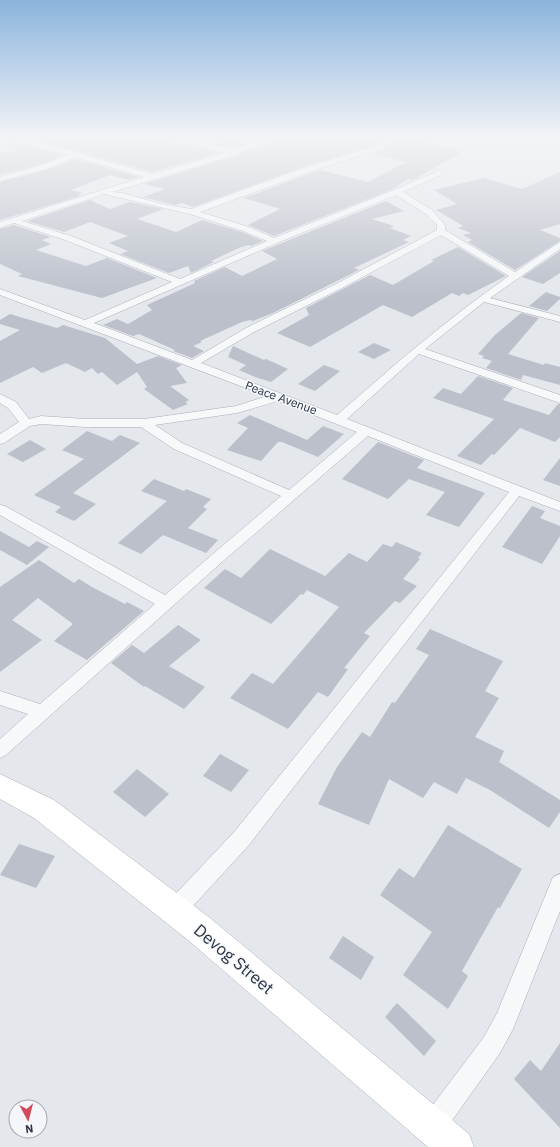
<svg xmlns="http://www.w3.org/2000/svg" width="560" height="1147" viewBox="0 0 560 1147" font-family="'IBM Plex Sans',sans-serif">
  <style>
    .building { fill: #bbc0ca }
    .lines { fill: none; stroke-linecap: round; stroke-linejoin: round }
    .street-casing { stroke: #a9aeb7; stroke-width: 1 }
    .secondary-casing { stroke: #a9aeb7; stroke-width: 1 }
    .street { fill: #f7f8fa; fill-rule: evenodd }
    .secondary { fill: #fff; fill-rule: evenodd }
    .labels { text-anchor: middle; stroke-width: 3; stroke-linejoin: round; paint-order: stroke }
    .far-street-label { font-size: 12px; fill: #2b3445; stroke: #f4f6f9 }
    .near-street-label { font-size: 17px; fill: #2b3445; stroke: #f4f6f9 }
  </style>
  <rect width="100%" height="100%" fill="#e4e7ec"/>
  <g class="building">
    <polygon points="31,139 162,139 181,146 186,144 219,153 152,172"/>
    <polygon points="275,139 387,139 374,146 305,166 193,207 182,203 175,205 143,197 165,189 144,184 236,156 274,141"/>
    <polygon points="399,139 434,139 425,143 463,151 417,178 413,180 408,179 391,190 274,236 248,225 280,209 244,198 320,170 368,182 406,162 372,153 380,150"/>
    <polygon points="233,140 245,144 233,148 214,144"/>
    <polygon points="16,142 63,155 45,163 0,175 0,154 13,150 0,145"/>
    <polygon points="75,159 139,177 129,180 110,175 71,190 82,193 78,195 80,196 0,220 0,182 51,169"/>
    <polygon points="560,172 560,224 540,230 560,238 560,241 515,270 468,242 472,240 463,235 471,233 458,228 463,226 436,210 457,204 434,190 484,178 522,189"/>
    <polygon points="90,200 110,209 130,202 163,209 137,219 176,232 202,220 242,232 263,241 251,246 249,245 241,247 211,261 214,262 191,273 188,266 169,273 120,254 128,251 109,243 128,236 90,222 64,232 27,221"/>
    <polygon points="386,201 404,211 372,219 394,226 390,228 411,236 403,240 409,242 354,268 359,270 273,313 253,321 250,320 242,322 200,341 202,342 193,346 204,351 192,358 173,351 175,350 139,334 133,336 103,325 117,319 128,324 152,310 147,305 195,283 194,281 225,267 242,276 277,259 262,251"/>
    <polygon points="14,225 51,237 42,240 51,244 36,250 86,266 107,258 157,278 102,298 18,276 22,274 0,264 0,229"/>
    <polygon points="458,247 506,276 468,295 463,293 459,296 452,293 412,317 383,305 310,347 277,333 309,315 306,308 370,275 393,285 434,261 431,260"/>
    <polygon points="560,251 560,273 543,284 522,277"/>
    <polygon points="546,292 560,297 560,299 547,311 529,306"/>
    <polygon points="521,313 539,318 508,354 544,365 545,363 560,367 560,385 523,375 521,380 486,368 492,361 482,358 484,356 478,354 495,335"/>
    <polygon points="10,314 57,328 63,325 105,338 137,364 158,356 182,365 176,368 187,383 170,386 189,400 185,402 188,404 173,410 144,389 147,387 137,372 117,385 102,372 98,374 92,368 85,372 66,363 42,373 33,367 0,383 0,341 20,330 0,324 0,320"/>
    <polygon points="374,343 391,350 374,359 358,352"/>
    <polygon points="233,346 264,360 266,359 288,369 271,382 255,377 239,370 246,365 228,357"/>
    <polygon points="324,365 340,371 315,391 298,384"/>
    <polygon points="478,376 513,388 503,400 549,415 558,404 560,404 560,437 555,442 520,428 494,455 492,454 481,465 457,456 494,419 433,398 443,388 461,394"/>
    <polygon points="250,415 307,440 323,426 344,434 318,457 282,442 278,442 261,461 227,450 248,428 237,423"/>
    <polygon points="87,431 112,441 120,435 140,443 73,493 96,504 74,521 55,512 61,507 34,495 84,459 62,450"/>
    <polygon points="30,440 46,449 23,462 7,454"/>
    <polygon points="378,442 424,460 417,468 485,493 459,527 426,515 445,492 409,479 388,499 342,479"/>
    <polygon points="560,458 560,486 543,480"/>
    <polygon points="154,479 184,491 186,489 211,499 203,507 207,509 188,528 218,540 206,553 163,535 141,554 118,543 167,501 141,491"/>
    <polygon points="532,506 545,511 540,518 560,526 560,536 542,564 502,547"/>
    <polygon points="0,531 29,547 37,541 49,547 27,565 0,550"/>
    <polygon points="396,542 422,553 418,558 420,559 403,579 417,586 400,603 395,601 364,633 370,636 344,668 348,669 328,697 318,692 288,729 230,698 252,673 273,684 339,607 307,590 303,595 301,594 271,624 204,588 225,569 241,578 270,549 325,576 349,553 367,562 383,544 392,547"/>
    <polygon points="39,560 74,583 79,579 92,587 125,604 127,602 144,611 87,660 54,641 73,624 38,598 12,620 42,640 0,672 0,587"/>
    <polygon points="178,625 201,640 169,666 205,687 184,709 145,686 144,687 111,663 132,645 144,653"/>
    <polygon points="430,629 503,661 485,691 499,698 475,737 504,751 499,762 560,800 560,812 549,828 490,790 466,778 457,794 434,782 423,798 389,779 369,825 318,804 337,767 362,732 370,737 392,702 395,703 429,655 416,649"/>
    <polygon points="220,754 249,770 231,792 203,776"/>
    <polygon points="137,769 169,794 145,817 113,792"/>
    <polygon points="448,825 522,869 500,908 498,907 462,971 468,976 448,1009 403,975 432,932 380,895 399,868 414,878"/>
    <polygon points="19,844 55,856 36,888 0,875"/>
    <polygon points="343,936 374,957 361,980 329,958"/>
    <polygon points="397,1003 436,1041 424,1056 385,1017"/>
    <polygon points="560,1043 560,1128 514,1079 530,1060 541,1071"/>
  </g>
  <g class="lines">
    <defs>
      <g id="street">
        <path d="M5,139H26L152,174L225,153L178,140L177,139H187L233,150L265,139H274L273,140L235,155L112,192L122,193L162,204L191,209L306,167L375,147L390,139H398L379,149L312,171L200,212L249,227L274,238L394,190L438,171H441V175L403,192L432,210L445,225V230L515,272L560,242V249L490,298L560,316V322L484,302L425,349L560,395V403L419,354L347,419L560,502V511L519,496L249,845L183,917L175,921L167,917L164,910L167,903L235,831L509,492L368,436L222,562L6,755L0,758V739L28,714L0,705V691L40,704L155,604L0,515V505L5,506L165,595L281,496L174,449L141,427H85L41,424L30,426L4,443L0,444V434L19,422L8,408L0,403V394L16,402L29,419L41,416L85,419H144L236,406L267,396L0,295V289L85,320L172,282L65,240L14,223L0,228V222L144,177L75,157L51,168L0,181V177L45,164L68,155L16,140L0,144V140ZM104,194L190,214L243,231L267,241L180,279L71,236L22,221ZM396,195L426,214L437,225V230L336,284L246,328L192,360L94,323L277,243ZM441,235L509,276C447,319 393,366 337,415L201,363L254,332L342,288ZM278,401L357,432L289,490L182,443L155,425L237,413Z"/>
        <polygon points="560,874 560,911 513,1029 500,1053 441,1136 432,1140 423,1136 419,1127 423,1118 484,1037 497,1013 553,877"/>
      </g>
      <polygon id="secondary" points="0,774 54,800 210,918 469,1134 474,1147 428,1147 188,940 34,818 0,799"/>
    </defs>
    <use href="#street" class="street-casing"/>
    <use href="#secondary" class="secondary-casing"/>
    <use href="#street" class="street"/>
    <use href="#secondary" class="secondary"/>
  </g>
  <linearGradient id="sky" x2="0" y2="1"><stop stop-color="#8bb4dd"/><stop offset="0.46" stop-color="#f3f4f6"/><stop offset="1" stop-color="#f3f4f6" stop-opacity="0"/></linearGradient>
  <rect width="560" height="299" fill="url(#sky)"/>
  <g class="labels">
    <g class="far-street-label">
      <text transform="translate(281 398) rotate(20)" y="4">Peace Avenue</text>
    </g>
    <g class="near-street-label">
      <text transform="translate(234 959) rotate(40)" y="6">Devog Street</text>
    </g>
  </g>
  <g transform="translate(28 1119) rotate(173)"><circle r="19" fill="#f4f6f9" stroke="#a4a8b1"/>
  <path d="M0-3L7 15L0 10L-7 15Z" fill="#d1495b"/>
  <text y="-6" font-size="11" font-weight="bold" text-anchor="middle" fill="#2b3445">N</text>
  </g>
</svg>
